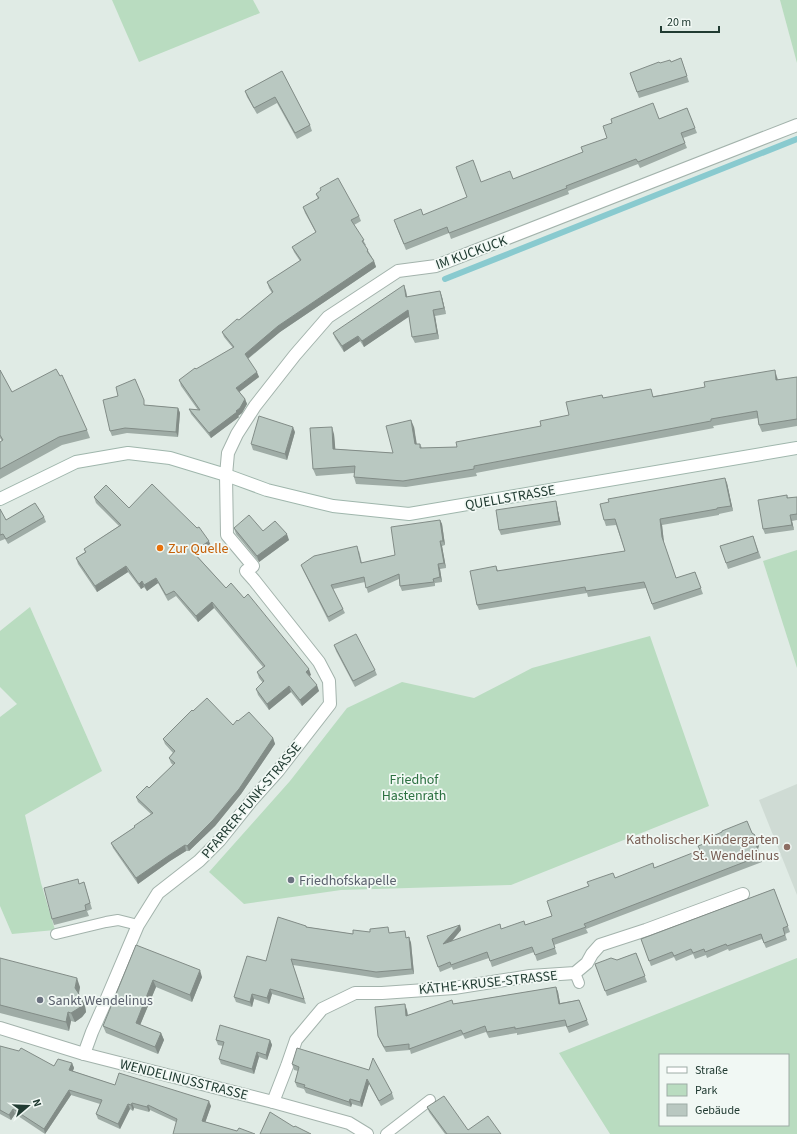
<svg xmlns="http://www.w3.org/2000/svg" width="797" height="1134" viewBox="0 0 797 1134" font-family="'Source Sans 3',sans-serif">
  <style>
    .built { fill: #cfdbd4 }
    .green { fill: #b9dcc0; fill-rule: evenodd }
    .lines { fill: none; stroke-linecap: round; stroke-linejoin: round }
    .stream { stroke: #89cacf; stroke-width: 6 }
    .lane-casing { stroke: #a3b3ac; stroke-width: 12 }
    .street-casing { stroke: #a3b3ac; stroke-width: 14 }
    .secondary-casing { stroke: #9fb6ac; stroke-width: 14 }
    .lane { stroke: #fff; stroke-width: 10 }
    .street { stroke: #fff; stroke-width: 12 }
    .secondary { stroke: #fff; stroke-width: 12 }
    .wall { fill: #9faca6 }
    .shaded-wall { fill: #828c87 }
    .building { fill: #b9c8c1; stroke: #828c87 }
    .food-dot { fill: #e8710a; stroke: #f1f8f4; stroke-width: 1.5 }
    .education-dot { fill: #8d6e63; stroke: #f1f8f4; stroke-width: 1.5 }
    .worship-dot { fill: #6b7280; stroke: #f1f8f4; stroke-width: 1.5 }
    .labels { text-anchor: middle; stroke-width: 3.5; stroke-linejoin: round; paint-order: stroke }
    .street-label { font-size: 14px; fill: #213b32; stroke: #f1f8f4 }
    .food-label { font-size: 14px; fill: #c56008; stroke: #f1f8f4; text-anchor: start }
    .park-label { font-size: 14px; fill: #2c7141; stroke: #f1f8f4 }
    .education-label { font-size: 14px; fill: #785e54; stroke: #f1f8f4; text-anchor: end }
    .worship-label { font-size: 14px; fill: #5b616d; stroke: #f1f8f4; text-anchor: start }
  </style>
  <rect width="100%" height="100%" fill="#e0ebe5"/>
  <polygon class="built" points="797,784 797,895 759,800"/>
  <g class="green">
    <polygon points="112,0 253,0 260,13 139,62"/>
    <polygon points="780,0 797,0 797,63"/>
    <polygon points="797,550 797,668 763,561"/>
    <polygon points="30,607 102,771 25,815 41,883 55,930 12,934 0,906 0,717 17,704 0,687 0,631"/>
    <polygon points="650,636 709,806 511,885 341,890 244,904 209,872 290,781 347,708 402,682 474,698 532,668"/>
    <path d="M797,958V1134H610L559,1053ZM660,1055H788V1125H660Z"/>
  </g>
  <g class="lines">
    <polyline class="stream" points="445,279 797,139"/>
    <defs>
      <g id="lane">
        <polyline points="56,934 106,922 118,920 138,925"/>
        <polyline points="575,973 579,983"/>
        <polyline points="386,1134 430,1100"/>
      </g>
      <g id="street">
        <polyline points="0,1028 84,1054 273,1102 349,1123 367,1134"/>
        <polyline points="84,1054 92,1032 104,1005 138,925 158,893 199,861 220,840 252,800 278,771 330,704 329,681 319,662 254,580 246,571 253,566 227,535 226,475 228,453 237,434 255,406 295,355 328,317 398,271 436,266 797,125"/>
        <polyline points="273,1102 287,1066 296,1040 322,1009 355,993 382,993 454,988 530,976 575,973 587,963 592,954 600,945 646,930 743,894"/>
      </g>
      <polyline id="secondary" points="0,499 76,462 128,453 170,458 226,475 267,490 333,506 409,514 797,448"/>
    </defs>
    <use href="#lane" class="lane-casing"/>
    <use href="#street" class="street-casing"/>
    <use href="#secondary" class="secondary-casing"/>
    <use href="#lane" class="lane"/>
    <use href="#street" class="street"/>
    <use href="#secondary" class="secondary"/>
  </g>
  <g class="wall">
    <polygon points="681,58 689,82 639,98 630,73 660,63 671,62"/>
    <polygon points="282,71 310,125 312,131 297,139 277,103 257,114 247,97 245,91"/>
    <polygon points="687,108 697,133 683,138 687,148 640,168 638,164 568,191 569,194 451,239 449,233 406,250 396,226 467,198 481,182 513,179 583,152 659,119"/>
    <polygon points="316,194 359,216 361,221 354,225 366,245 365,245 374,261 376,267 280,332 248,359 259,377 239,392 245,399 247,404 242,413 238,416 239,417 211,438 191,414 189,409 198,410 181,386 179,380 233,348 224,337 222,332 239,320 272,293 269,288 267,282 300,261 294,252 292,247 316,233 305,213 303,207 318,199"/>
    <polygon points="406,291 407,297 440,291 442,297 446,314 435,316 439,339 415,343 412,337 409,316 364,347 360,341 344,352 335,338 333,333"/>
    <polygon points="0,370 12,392 87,430 90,438 62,445 0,479 0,442 2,441 0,438"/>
    <polygon points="777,377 778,380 797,377 797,426 762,432 759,425 758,418 713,426 714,428 476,473 477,476 406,487 356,484 354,477 354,473 316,476 313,469 334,434 335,449 393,453 414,427 416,444 420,444 422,448 457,447 541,426 569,415 602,395 603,398 654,396"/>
    <polygon points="146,405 178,408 180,413 178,437 127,433 112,436 110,431"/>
    <polygon points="295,432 287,460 253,450 251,444"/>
    <polygon points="727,483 733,511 719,514 719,515 662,525 664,543 676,578 695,572 703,594 654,610 646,588 588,597 587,593 479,610 477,605 496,566 498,571 625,551 616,525 606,526 604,520"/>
    <polygon points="787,495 788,498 797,497 797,520 792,521 794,530 765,534 763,529"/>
    <polygon points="94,497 129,508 211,546 197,556 226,588 311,675 309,676 319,691 302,706 291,692 269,710 258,695 256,689 263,683 259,678 257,672 263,667 214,608 198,622 176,596 168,601 158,583 147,591 144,587 141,589 128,572 97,592 78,564 76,558 85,552 84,549 119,526 96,503"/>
    <polygon points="557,506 561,525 501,535 499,530"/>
    <polygon points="0,509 6,520 44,517 46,522 8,544 5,539 0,541"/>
    <polygon points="440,520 442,524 445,545 442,546 446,568 440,569 442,582 435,583 435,586 402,591 400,586 399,579 368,593 365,582 333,589 345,613 329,622 303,570 301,565 359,551 362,563 395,555"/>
    <polygon points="234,528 263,531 289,540 259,562 236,534"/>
    <polygon points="753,536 761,558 728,569 720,546"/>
    <polygon points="334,645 375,670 377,675 355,687 336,651"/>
    <polygon points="193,711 233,725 238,721 273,738 275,744 241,794 215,826 189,851 186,851 170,861 138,884 113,848 111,843 135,827 151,814 138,802 136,797 149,788 173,765 171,763 169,758 173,753 165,744 163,739"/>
    <polygon points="752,833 755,835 759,845 758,849 762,862 586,929 588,933 554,945 557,954 537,961 534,952 492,967 489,958 453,970 452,967 440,972 427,936 460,925 461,930 452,941 501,929 525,925 552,916 615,878 654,868"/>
    <polygon points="84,882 92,909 87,911 89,916 54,925 52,919 80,884"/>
    <polygon points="774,889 790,932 785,934 787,940 766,948 762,939 729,951 728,949 707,958 706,955 695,959 693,954 676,961 674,957 651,966 641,939"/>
    <polygon points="306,926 307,927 353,934 370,932 390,933 407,938 409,937 411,943 414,974 378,978 293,965 306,1004 272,994 269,1004 254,999 252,1007 236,1002 234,997 266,961"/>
    <polygon points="136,945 202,977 192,1002 156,987 140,1025 161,1033 164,1040 158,1054 106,1033 103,1026"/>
    <polygon points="636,953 647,982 607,996 595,964 617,960"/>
    <polygon points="0,958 80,987 79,994 85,1006 86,1012 82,1017 75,1022 71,1021 69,1031 0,1013"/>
    <polygon points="556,987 558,992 560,1003 579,1000 589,1025 569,1033 566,1026 517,1035 517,1033 489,1038 486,1032 465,1039 463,1035 411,1054 410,1050 386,1052 380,1041 378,1036 407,1010 408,1015 453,1004"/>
    <polygon points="216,1040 270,1040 272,1045 267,1060 259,1057 254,1074 221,1064 219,1059 223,1046 218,1045"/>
    <polygon points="0,1046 54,1066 72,1063 74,1068 73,1071 115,1085 211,1106 205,1122 237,1131 255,1134 176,1122 150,1110 149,1112 134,1108 133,1111 130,1109 120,1129 98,1119 96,1114 100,1104 71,1095 45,1134 15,1114 11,1120 0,1114"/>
    <polygon points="292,1064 369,1070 392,1093 394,1099 381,1106 369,1084 362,1107 352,1104 351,1107 306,1093 304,1089 297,1087 295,1082 298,1071 294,1070"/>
    <polygon points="427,1107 468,1130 501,1134 445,1134 429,1112"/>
  </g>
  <g class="shaded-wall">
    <polygon points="374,261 376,267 280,332 246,360 245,354 278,326"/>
    <polygon points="404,285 406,291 408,303 406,297"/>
    <polygon points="440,291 442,297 446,314 444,308"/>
    <polygon points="408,310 410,316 364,347 362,341"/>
    <polygon points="433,310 435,316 439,339 437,333"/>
    <polygon points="358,336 360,341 344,352 342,346"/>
    <polygon points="775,370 777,377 779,387 776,380"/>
    <polygon points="257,372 259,377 238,393 236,388"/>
    <polygon points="245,399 247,404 242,413 238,416 239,417 211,438 209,433 236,411"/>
    <polygon points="178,408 180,413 178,437 176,432"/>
    <polygon points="411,420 414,427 418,451 415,444"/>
    <polygon points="293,427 295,432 287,460 285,454"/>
    <polygon points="332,427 334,434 336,456 333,449"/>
    <polygon points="725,478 727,483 733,511 731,506"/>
    <polygon points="556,501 557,506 561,525 559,521"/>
    <polygon points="790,515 792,521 794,530 792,525"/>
    <polygon points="660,519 662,525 664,543 662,537"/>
    <polygon points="440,520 442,524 445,545 443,541"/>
    <polygon points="287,534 289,540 259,562 257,556"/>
    <polygon points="209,541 211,546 195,558 193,552"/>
    <polygon points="440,541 442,546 446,568 444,563"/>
    <polygon points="438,564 440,569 442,582 440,577"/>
    <polygon points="126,566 128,572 97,592 95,586"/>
    <polygon points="156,578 158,583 147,591 144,585"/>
    <polygon points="142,581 144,587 141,589 139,584"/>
    <polygon points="212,602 214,608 198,622 196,616"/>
    <polygon points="309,669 311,675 308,677 306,672"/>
    <polygon points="317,685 319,691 302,706 300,700"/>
    <polygon points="289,686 291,692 269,710 267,704"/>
    <polygon points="273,738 275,744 241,794 215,826 189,851 187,846"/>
    <polygon points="757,840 759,845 758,849 756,844"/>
    <polygon points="185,845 186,851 170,861 138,884 136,878 168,856"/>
    <polygon points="460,925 461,930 445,949 443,944"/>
    <polygon points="409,937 411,943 414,974 412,969"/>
    <polygon points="200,970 202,977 192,1002 190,995"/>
    <polygon points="77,978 80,987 78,997 75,988"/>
    <polygon points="153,980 156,987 138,1030 136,1023"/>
    <polygon points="556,987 558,992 561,1009 559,1004"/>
    <polygon points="270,989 272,994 269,1004 267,998"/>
    <polygon points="252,994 254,999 252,1007 250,1002"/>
    <polygon points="81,997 85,1006 86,1012 82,1017 75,1022 71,1013"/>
    <polygon points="405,1004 407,1010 408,1021 406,1016"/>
    <polygon points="68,1012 71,1021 69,1031 66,1022"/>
    <polygon points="161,1033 164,1040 158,1054 155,1047"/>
    <polygon points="270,1040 272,1045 267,1060 266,1055"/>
    <polygon points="257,1052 259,1057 254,1074 252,1069"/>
    <polygon points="72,1063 74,1068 71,1075 69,1070"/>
    <polygon points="367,1079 369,1084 362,1107 360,1102"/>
    <polygon points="69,1090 71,1095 45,1134 44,1129"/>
    <polygon points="350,1099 352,1104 351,1107 349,1102"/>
    <polygon points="209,1101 211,1106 204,1126 202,1121"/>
    <polygon points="132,1103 134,1108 133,1111 131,1105"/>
    <polygon points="128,1104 130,1109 120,1129 118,1124"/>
    <polygon points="148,1105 150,1110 149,1112 147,1107"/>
    <polygon points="13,1109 15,1114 11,1120 9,1115"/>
  </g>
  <g class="building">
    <polygon points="681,58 687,76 637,92 630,73 659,62 660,63 670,60 671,62"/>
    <polygon points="282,71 310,125 295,133 275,97 254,108 245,91"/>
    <polygon points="653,103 659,119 687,108 695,128 681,133 685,143 638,162 636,159 566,186 567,188 449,233 447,227 404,244 394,220 421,209 423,215 467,197 456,167 473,160 481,182 510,171 513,179 583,152 581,147 607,138 603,126 612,123 611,119"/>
    <polygon points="338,178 359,216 351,220 364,240 362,241 368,250 367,251 374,261 278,326 245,354 257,372 236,388 245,399 240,408 236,411 237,412 209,433 189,409 200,410 179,380 195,368 196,369 234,347 222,332 237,319 239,320 273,292 267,282 301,260 292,247 316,232 303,207 319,198 316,194 321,190 320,188"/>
    <polygon points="404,285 406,297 440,291 444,308 433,310 437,333 412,337 408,310 362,341 358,336 342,346 333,333"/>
    <polygon points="56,369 60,376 62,375 87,430 59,437 0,469 0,442 3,440 0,435 0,370 12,392"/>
    <polygon points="775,370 776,380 797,377 797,419 759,425 757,411 711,419 711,421 474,466 474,469 403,481 354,477 355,466 313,469 310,428 332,427 333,449 393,453 386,426 411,420 415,444 420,444 420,448 457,447 456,442 541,426 540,421 569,415 566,402 602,395 603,398 651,389 653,397 705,387 704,382"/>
    <polygon points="135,379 144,400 144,405 178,408 176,432 125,428 110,431 103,400 118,396 116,387"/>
    <polygon points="259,416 293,427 285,454 251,444"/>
    <polygon points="725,478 731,506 717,508 717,509 660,519 662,537 676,578 695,572 701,588 652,604 644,582 586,591 585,587 477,605 470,571 496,566 497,571 625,551 615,519 604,520 600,504 609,502 608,499"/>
    <polygon points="152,484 197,528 199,527 209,541 193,552 226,588 231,583 244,598 248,594 309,669 306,672 317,685 300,700 289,686 267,704 256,689 264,681 257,672 265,666 212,602 196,616 174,591 166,595 156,578 144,585 142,581 139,584 126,566 95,586 76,558 86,552 84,549 121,525 94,497 106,485 129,508"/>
    <polygon points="787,495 787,498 797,497 797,514 790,515 792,525 763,529 758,500"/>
    <polygon points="556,501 559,521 499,530 496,510"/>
    <polygon points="35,503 44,517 6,539 3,534 0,535 0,509 6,520"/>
    <polygon points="249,515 263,531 275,521 287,534 257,556 234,528"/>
    <polygon points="440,520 443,541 440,541 444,563 438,564 440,577 433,579 434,582 400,586 399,574 366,588 364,577 331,585 343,609 328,617 301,565 314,556 357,546 361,563 395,555 391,527"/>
    <polygon points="753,536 758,552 726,563 720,546"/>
    <polygon points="356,634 375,670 353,681 334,645"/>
    <polygon points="207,698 233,725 237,720 238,721 249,712 273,738 239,789 213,820 187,846 185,845 168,856 136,878 111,843 135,827 134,826 153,813 136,797 147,786 149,788 175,763 169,758 175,751 163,739 192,710 193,711"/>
    <polygon points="747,821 752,833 755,835 757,840 756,844 760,856 584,924 586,927 552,939 555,948 535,955 532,947 490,961 487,952 451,965 450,962 438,967 427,936 460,925 443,944 500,924 501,929 524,921 525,925 552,916 547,901 589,886 587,882 613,873 615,878 653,863 654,868 700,850 698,846 714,840 713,836 722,832 722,831"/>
    <polygon points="78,879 79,884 84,882 90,903 85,905 86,910 52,919 44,888"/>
    <polygon points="774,889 788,926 783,928 785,935 764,943 761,934 727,946 726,944 705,952 704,949 693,953 691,949 674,956 672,952 649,961 641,939"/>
    <polygon points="278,917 306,926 306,927 353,934 353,930 370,932 370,929 388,927 389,933 405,931 406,938 409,937 412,969 376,972 291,959 304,999 270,989 267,998 252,994 250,1002 234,997 247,956 266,961"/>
    <polygon points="136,945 200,970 190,995 153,980 136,1023 161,1033 155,1047 103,1026"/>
    <polygon points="636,953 645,976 605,991 595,964 611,958 617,960"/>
    <polygon points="0,958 77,978 75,988 81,997 83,1003 79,1008 71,1013 68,1012 66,1022 0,1005"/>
    <polygon points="556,987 559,1004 579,1000 587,1020 567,1027 565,1020 515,1029 515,1027 487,1032 485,1026 463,1034 461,1030 409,1049 409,1044 384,1047 378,1036 375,1007 405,1004 406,1016 452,1000 453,1004"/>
    <polygon points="220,1025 270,1040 266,1055 257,1052 252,1069 219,1059 224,1042 216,1040"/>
    <polygon points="0,1046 19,1051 21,1048 54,1066 58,1059 72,1063 69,1070 115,1085 119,1073 209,1101 202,1121 237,1131 239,1128 255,1134 173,1134 177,1119 148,1105 147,1107 132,1103 131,1105 128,1104 118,1124 96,1114 102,1100 69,1090 44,1129 13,1109 9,1115 0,1110"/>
    <polygon points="297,1048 369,1070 373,1058 392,1093 379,1101 367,1079 360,1102 350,1099 349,1102 304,1087 305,1085 295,1082 299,1067 292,1064"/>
    <polygon points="444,1096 468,1130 488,1116 501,1134 447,1134 427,1107"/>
    <polygon points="270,1112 294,1127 295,1126 311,1134 260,1134"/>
  </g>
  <circle class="food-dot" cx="160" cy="548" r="4"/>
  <circle class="education-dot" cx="787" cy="847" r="4"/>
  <g class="worship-dot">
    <circle cx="291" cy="880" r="4"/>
    <circle cx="40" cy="1000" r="4"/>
  </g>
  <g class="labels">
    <g class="street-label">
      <text transform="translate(471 252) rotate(-20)" y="5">IM KUCKUCK</text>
      <text transform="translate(510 497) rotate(-10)" y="5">QUELLSTRASSE</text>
      <text transform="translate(251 800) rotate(-50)" y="5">PFARRER-FUNK-STRASSE</text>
      <text transform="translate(488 982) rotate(-6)" y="5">KÄTHE-KRUSE-STRASSE</text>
      <text transform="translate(184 1079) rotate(14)" y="5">WENDELINUSSTRASSE</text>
    </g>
    <g class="food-label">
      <text x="168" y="553">Zur Quelle</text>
    </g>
    <g class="park-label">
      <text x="414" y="784">Friedhof<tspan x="414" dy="16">Hastenrath</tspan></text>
    </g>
    <g class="education-label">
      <text x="779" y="844">Katholischer Kindergarten<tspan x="779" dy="16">St. Wendelinus</tspan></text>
    </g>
    <g class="worship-label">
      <text x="299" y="885">Friedhofskapelle</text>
      <text x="48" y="1005">Sankt Wendelinus</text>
    </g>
  </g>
  <rect x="659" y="1054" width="130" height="72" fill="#f1f8f4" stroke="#9eaca6"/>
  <rect x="667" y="1067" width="20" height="6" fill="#ffffff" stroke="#9eaca6"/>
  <text x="695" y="1074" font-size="12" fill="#213b32">Straße</text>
  <rect x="667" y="1084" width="20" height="12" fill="#b9dcc0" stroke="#9eaca6"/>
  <text x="695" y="1094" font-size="12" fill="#213b32">Park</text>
  <rect x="667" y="1104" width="20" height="12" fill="#b9c8c1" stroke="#9eaca6"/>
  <text x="695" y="1114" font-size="12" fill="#213b32">Gebäude</text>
  <g transform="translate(28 1106) rotate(71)" stroke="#f1f8f4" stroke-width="3" paint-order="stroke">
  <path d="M0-3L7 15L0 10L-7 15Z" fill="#213b32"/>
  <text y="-6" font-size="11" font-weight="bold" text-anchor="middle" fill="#213b32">N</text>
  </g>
  <path d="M661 26v6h58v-6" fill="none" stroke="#213b32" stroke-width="2"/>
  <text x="667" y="26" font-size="12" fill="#213b32" stroke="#f1f8f4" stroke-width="3" paint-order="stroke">20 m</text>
</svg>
